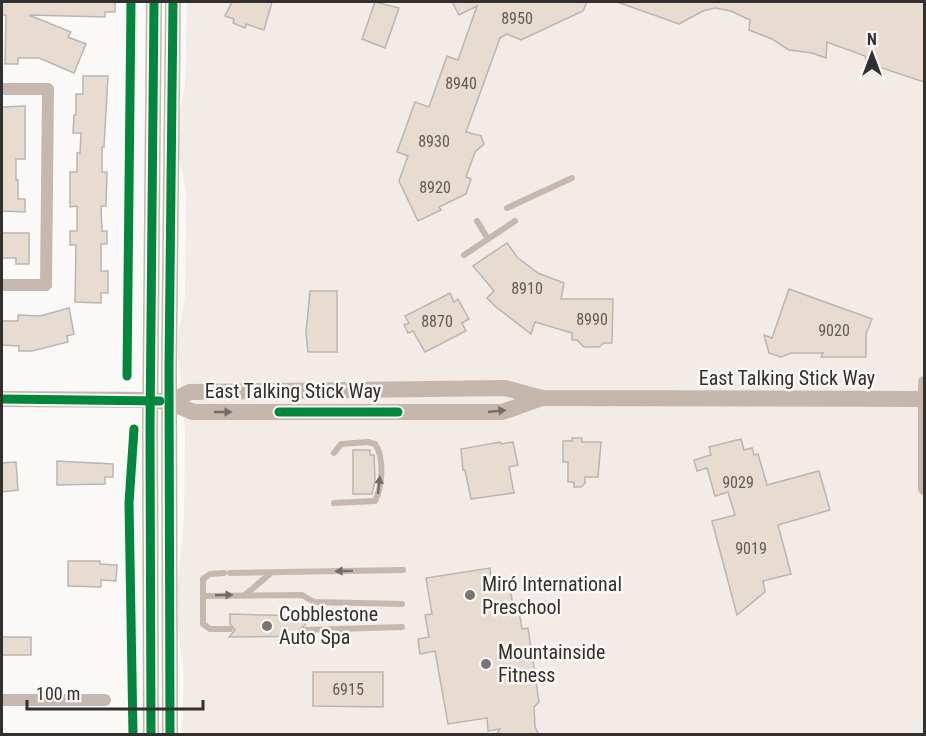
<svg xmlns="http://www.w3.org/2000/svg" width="926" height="736" viewBox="0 0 926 736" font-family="'Roboto Condensed',sans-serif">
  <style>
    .built { fill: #f2ebe6 }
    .building { fill: #e8dbd0; stroke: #b8b6b4; stroke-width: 1.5 }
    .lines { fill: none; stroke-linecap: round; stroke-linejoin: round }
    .lane { stroke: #c6b8ae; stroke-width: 6 }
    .street { stroke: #c6b8ae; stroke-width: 12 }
    .secondary { stroke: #c4b6aa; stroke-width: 16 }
    .cycleway-casing { stroke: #fdf8f5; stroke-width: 13 }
    .cycleway { stroke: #00873e; stroke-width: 9 }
    .oneway { fill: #746c66 }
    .oneway2 { fill: #756d68 }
    .poi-dot { fill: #787675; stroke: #fdf8f5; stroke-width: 2 }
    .labels { text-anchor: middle; stroke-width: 5; stroke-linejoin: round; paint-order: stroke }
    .number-label { font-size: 16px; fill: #605b57 }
    .street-label { font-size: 20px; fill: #32302f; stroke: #fdf8f5 }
    .poi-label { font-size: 20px; fill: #32302f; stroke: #fdf8f5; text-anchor: start }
  </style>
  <rect width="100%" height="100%" fill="#fbf9f7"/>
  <polygon class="built" points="187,2 924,2 924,734 182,734 184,675 178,633 178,580 184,518 185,433 177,342 185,297 186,192 178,151 179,116 185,86"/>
  <g class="building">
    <polygon points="2,2 115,2 115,12 105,12 105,17 29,15 71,32 68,37 86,44 74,73 39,58 18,58 18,64 5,64 6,15 2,15"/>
    <polygon points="232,2 272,2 264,30 246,24 245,28 233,23 234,19 225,16"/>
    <polygon points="375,2 399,8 385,48 362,39"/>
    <polygon points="452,2 587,2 583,11 521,40 507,34 500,38 466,132 481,136 484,144 475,152 466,177 471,179 466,194 439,207 441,210 418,221 399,181 408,156 397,152 415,102 429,107 447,56 458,60 477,6 459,15"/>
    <polygon points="617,2 924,2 924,82 867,63 865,56 827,42 826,58 812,53 789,50 772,39 749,30 750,20 731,11 715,8 703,11 679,24"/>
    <polygon points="83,76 108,76 104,147 102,147 102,172 107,172 106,206 101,206 102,231 107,231 107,244 101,244 101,271 108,271 108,293 101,293 101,303 75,302 76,245 70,245 70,231 77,231 77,206 70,207 70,172 77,172 77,153 80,153 81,133 73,133 74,115 76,115 76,94 83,94"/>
    <polygon points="25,106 25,159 16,159 16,180 18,180 18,199 25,199 25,212 2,211 2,107"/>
    <polygon points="2,233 29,233 29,264 16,264 16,258 2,258"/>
    <polygon points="507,243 518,258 538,273 564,283 561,299 613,299 612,343 604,343 599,347 584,347 577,340 572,340 572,333 535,322 531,334 496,307 487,298 494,291 473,266"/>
    <polygon points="789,289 872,319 866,334 866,357 821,357 823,353 791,353 781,357 769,353 764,335 772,338"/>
    <polygon points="310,291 337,291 337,352 308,352 306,333"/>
    <polygon points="450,293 454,302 458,299 469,319 462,323 466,331 425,352 413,331 408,333 404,325 409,323 405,316"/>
    <polygon points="69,308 74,334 67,336 68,342 32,351 19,351 19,346 2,345 2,321 18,321 18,315 40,316"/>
    <polygon points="572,438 582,438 582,442 601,442 598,477 585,477 585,483 581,487 574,487 574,482 568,482 568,462 563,462 563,441 572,441"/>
    <polygon points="741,439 744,450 752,448 754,455 758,454 767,485 819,471 830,510 778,525 791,574 763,581 765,592 737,615 712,521 735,515 728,492 715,496 707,468 697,471 694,460 711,455 709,447"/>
    <polygon points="500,442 501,444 513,442 518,465 509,467 514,493 471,499 465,470 463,470 461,449"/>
    <polygon points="353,450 370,450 370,455 374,455 375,481 372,494 353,494"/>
    <polygon points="57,461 113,464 113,477 105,477 105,484 57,485"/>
    <polygon points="16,462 18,490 2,492 2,463"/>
    <polygon points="68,561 100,561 100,564 117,565 116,581 101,580 101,587 68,586"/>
    <polygon points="490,568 491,577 500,576 501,584 509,582 513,606 518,605 522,629 528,628 539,702 534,707 535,727 539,735 496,735 500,729 488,731 487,718 448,724 435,651 420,654 418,639 429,637 425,615 432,614 426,578"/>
    <polygon points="230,614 305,616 305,625 299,630 305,636 229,637 235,630 230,624"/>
    <rect x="2" y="637" width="29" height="18"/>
    <polygon points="313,672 383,672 383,707 313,706"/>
  </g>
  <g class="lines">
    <g class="lane">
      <polyline points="507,208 572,178"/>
      <polyline points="477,221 488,239"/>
      <polyline points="464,255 515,221"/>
      <path d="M334,503L375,501C382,487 385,458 375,444L368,442L341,444L334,453"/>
      <polyline points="224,573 210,574 203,579 203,624 210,629 230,629"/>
      <polyline points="230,573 403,570"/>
      <polyline points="246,594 271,573"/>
      <polyline points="203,596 302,595 314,602 402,604"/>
      <polyline points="304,630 402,627"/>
    </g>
    <g class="street">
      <polyline points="2,89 48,89 46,285 2,285"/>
      <polyline points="924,382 924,489"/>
      <polyline points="2,700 105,700"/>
    </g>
    <g class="secondary">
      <polyline points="2,399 150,400 169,402 193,412 502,412 542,398"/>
      <polyline points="169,402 190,392 505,388 542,398 924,399"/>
      <polyline points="151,734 150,429 154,2"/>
      <polyline points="170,734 169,368 173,2"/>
    </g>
    <defs>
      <g id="cycleway">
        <polyline points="127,376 131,2"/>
        <polyline points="2,399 160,401"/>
        <polyline points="279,412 398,412"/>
        <polyline points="133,734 129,503 134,429"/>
        <polyline points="151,734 150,429 154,2"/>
        <polyline points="170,734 169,368 173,2"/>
      </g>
    </defs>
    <use href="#cycleway" class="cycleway-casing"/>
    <use href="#cycleway" class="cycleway"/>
  </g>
  <defs><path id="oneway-solid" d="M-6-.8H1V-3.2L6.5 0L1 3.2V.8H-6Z" transform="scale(1.5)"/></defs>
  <g class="oneway">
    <use href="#oneway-solid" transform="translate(497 411) rotate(-6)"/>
    <use href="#oneway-solid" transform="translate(223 412)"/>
  </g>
  <g class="oneway2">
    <use href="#oneway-solid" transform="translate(379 485) rotate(-84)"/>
    <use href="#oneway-solid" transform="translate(344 571) rotate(179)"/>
    <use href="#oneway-solid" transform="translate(224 595) rotate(-2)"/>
  </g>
  <g class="poi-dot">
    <circle cx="470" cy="595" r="6"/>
    <circle cx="267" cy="626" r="6"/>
    <circle cx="486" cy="664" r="6"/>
  </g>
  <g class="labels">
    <g class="number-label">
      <text x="517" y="24">8950</text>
      <text x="461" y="89">8940</text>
      <text x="434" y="147">8930</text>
      <text x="435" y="193">8920</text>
      <text x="527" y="294">8910</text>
      <text x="592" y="325">8990</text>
      <text x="437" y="327">8870</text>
      <text x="834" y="336">9020</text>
      <text x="738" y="488">9029</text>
      <text x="751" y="554">9019</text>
      <text x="348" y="695">6915</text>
    </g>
    <g class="street-label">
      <text x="787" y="385">East Talking Stick Way</text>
      <text x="293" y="398">East Talking Stick Way</text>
    </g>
    <g class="poi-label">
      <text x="482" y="591">Miró International<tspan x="482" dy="23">Preschool</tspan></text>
      <text x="279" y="621">Cobblestone<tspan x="279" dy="23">Auto Spa</tspan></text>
      <text x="498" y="659">Mountainside<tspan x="498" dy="23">Fitness</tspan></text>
    </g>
  </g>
  <rect width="926" height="736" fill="none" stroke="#32302f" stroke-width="6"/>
  <g transform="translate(872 54)" stroke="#fdf8f5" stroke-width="4.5" paint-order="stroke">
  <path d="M0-4.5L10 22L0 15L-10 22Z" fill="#32302f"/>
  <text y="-9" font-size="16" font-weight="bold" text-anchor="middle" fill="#32302f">N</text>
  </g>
  <path d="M27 700v9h176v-9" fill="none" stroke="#32302f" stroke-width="3"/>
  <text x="36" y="700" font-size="18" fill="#32302f" stroke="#fdf8f5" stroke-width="4.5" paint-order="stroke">100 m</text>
</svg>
